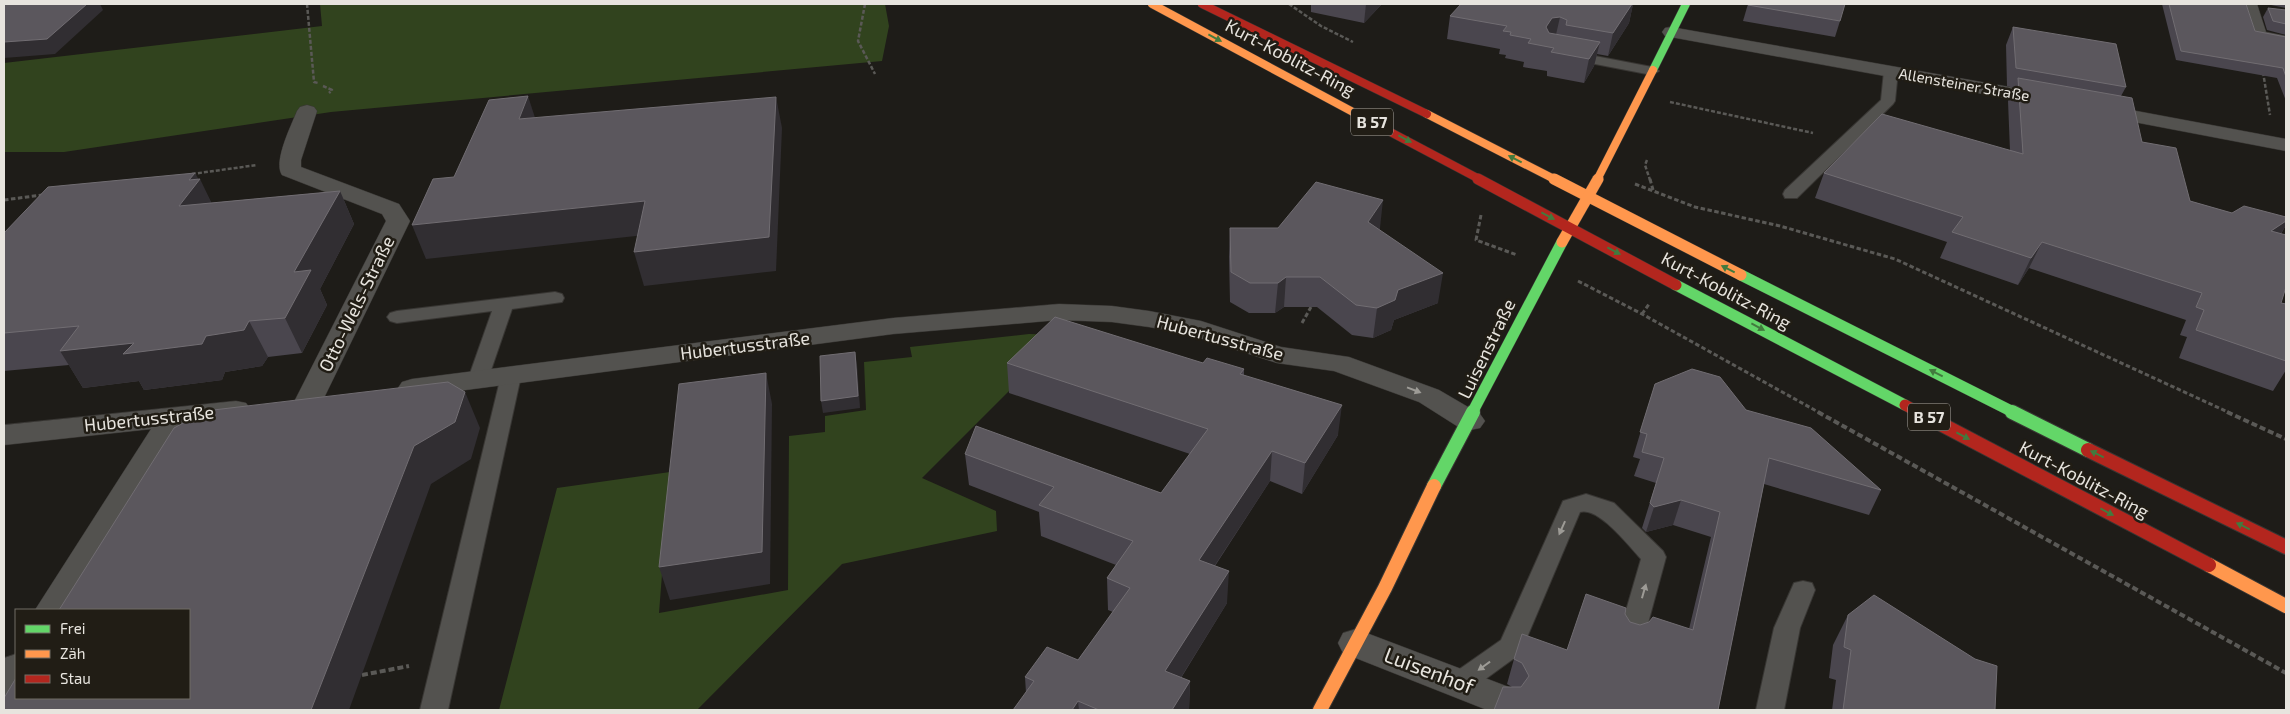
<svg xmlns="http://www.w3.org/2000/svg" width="2290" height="714" viewBox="0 0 2290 714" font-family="'Exo 2',sans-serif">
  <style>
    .green { fill: #31431e }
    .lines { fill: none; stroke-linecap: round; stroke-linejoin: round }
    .lane-casing { stroke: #383633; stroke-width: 2 }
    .street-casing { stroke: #383633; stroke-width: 1 }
    .fast-far2-casing { stroke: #383633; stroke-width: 9 }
    .fast-far1-casing { stroke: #383633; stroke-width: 12 }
    .fast-casing { stroke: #383633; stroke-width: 16 }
    .slow-far2-casing { stroke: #383633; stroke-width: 9 }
    .slow-far1-casing { stroke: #383633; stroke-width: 12 }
    .slow-casing { stroke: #383633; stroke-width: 16 }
    .jam-far2-casing { stroke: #383633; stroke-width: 9 }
    .jam-far1-casing { stroke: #383633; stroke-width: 12 }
    .jam-casing { stroke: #383633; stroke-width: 16 }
    .path-far2 { stroke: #5a5956; stroke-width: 2.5; stroke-dasharray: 4 2; stroke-linecap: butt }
    .path-far1 { stroke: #5a5956; stroke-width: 3; stroke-dasharray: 4.5 2.5; stroke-linecap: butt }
    .path { stroke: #5a5956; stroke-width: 4; stroke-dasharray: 6 3; stroke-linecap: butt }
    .lane { fill: #53524f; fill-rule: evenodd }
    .street { fill: #53524f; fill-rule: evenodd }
    .fast-far2 { stroke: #63d668; stroke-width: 8 }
    .fast-far1 { stroke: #63d668; stroke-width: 11 }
    .fast { stroke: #63d668; stroke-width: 14 }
    .slow-far2 { stroke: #ff974d; stroke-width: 8 }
    .slow-far1 { stroke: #ff974d; stroke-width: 11 }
    .slow { stroke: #ff974d; stroke-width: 14 }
    .jam-far2 { stroke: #b3261e; stroke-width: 8 }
    .jam-far1 { stroke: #b3261e; stroke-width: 11 }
    .jam { stroke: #b3261e; stroke-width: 14 }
    .wall { fill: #4a464e }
    .shaded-wall { fill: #312e32 }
    .building { fill: #5b575d; stroke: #716d72 }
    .oneway { fill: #427a3e }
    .oneway2 { fill: #9d9b96 }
    .labels { text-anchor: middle; stroke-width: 5; stroke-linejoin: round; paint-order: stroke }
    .far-street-label { font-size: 15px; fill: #e7e4de; stroke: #211d15 }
    .shield { fill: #211d15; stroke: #aca8a2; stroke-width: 1 }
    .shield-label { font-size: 16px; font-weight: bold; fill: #e7e4de }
    .street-label { font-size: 18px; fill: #e7e4de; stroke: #211d15 }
    .near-street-label { font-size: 21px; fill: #e7e4de; stroke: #211d15 }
  </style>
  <rect width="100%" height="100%" fill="#1e1c18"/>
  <g class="green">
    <polygon points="320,4 885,4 889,26 882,61 331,112 64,152 4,152 4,63 322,26"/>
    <polygon points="1029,334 1065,335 922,478 996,511 997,531 842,564 697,710 499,710 557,488 670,472 659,613 788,590 789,436 825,432 825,416 866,410 864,362 912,357 910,347"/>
  </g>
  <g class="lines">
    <defs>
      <g id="lane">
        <polygon points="1569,51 1652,67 1659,71 1652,75 1564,58 1562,55 1564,52"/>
        <polygon points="1891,67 1898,71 1895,101 1893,104 1797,198 1785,198 1783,194 1785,190 1881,100 1884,71"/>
        <polygon points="555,292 562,294 564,298 562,302 512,309 488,379 485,383 478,385 471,383 468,379 492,311 397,323 390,321 387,317 390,313 397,311"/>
        <polygon points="511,370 518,372 521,376 448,710 420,710 501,376 504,372"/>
        <path d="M1586,494L1614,503L1663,551L1666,557L1644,638L1640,645L1631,648L1622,645L1618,638L1641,559C1629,546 1598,506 1580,512L1520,654L1469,691L1460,694L1451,691L1447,683L1451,675L1501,640L1563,501Z"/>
        <polygon points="1803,581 1812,583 1815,590 1800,628 1784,710 1756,710 1774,628 1794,583"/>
      </g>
      <g id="street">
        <polygon points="2239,4 2257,4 2266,32 2286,36 2286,46 2252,40"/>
        <polygon points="1671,27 2049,94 2056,96 2059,100 2056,104 2049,106 1665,36 1662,32 1665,28"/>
        <polygon points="2099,104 2286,139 2286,151 2092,114 2089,110 2092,106"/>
        <path d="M307,105L314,107L317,111L301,160V167L399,204L410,221L323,400L319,406L309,409L299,406L295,400L386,221L382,214L282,175C273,162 291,126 297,111L300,107Z"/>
        <polygon points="1059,304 1112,306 1149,311 1201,321 1281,347 1349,357 1439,390 1480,414 1485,421 1480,428 1470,430 1460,428 1419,402 1334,371 1277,363 1187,334 1149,327 1112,322 1059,320 893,334 412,397 402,394 398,388 402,382 412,379 893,318"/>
        <polygon points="236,401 246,403 251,410 246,417 182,425 70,610 35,610 151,429 4,445 4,425"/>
        <polygon points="1356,629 1514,689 1520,700 1514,710 1487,710 1343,653 1338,643 1343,633"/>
        <polygon points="16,654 18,698 4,703 4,658"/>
      </g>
      <polyline id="fast-far2" points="1653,70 1686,4"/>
      <g id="fast-far1">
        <polyline points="1741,275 2015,413"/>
        <polyline points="1676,285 1905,405"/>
        <polyline points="1472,413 1562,242"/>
      </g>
      <g id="fast">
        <polyline points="2012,412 2088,450"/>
        <polyline points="1434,486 1473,412"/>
      </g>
      <g id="slow-far2">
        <polyline points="1152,4 1379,126"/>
        <polyline points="1427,114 1556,180"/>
        <polyline points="1597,180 1653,70"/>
      </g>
      <g id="slow-far1">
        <polyline points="1554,179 1741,275"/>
        <polyline points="1562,242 1598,179"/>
      </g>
      <g id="slow">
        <polyline points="2209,565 2286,606"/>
        <polyline points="1320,710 1385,588 1434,486"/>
      </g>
      <g id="jam-far2">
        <polyline points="1202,4 1427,114"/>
        <polyline points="1379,126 1481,180"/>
      </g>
      <g id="jam-far1">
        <polyline points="1478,179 1676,285"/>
        <polyline points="1905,405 1920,413"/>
      </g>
      <g id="jam">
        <polyline points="1918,412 2209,565"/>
        <polyline points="2088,450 2286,547"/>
      </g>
    </defs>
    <use href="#lane" class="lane-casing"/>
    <use href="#street" class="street-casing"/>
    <use href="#fast-far2" class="fast-far2-casing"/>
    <use href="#fast-far1" class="fast-far1-casing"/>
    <use href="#fast" class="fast-casing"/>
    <use href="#slow-far2" class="slow-far2-casing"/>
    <use href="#slow-far1" class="slow-far1-casing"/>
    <use href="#slow" class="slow-casing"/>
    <use href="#jam-far2" class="jam-far2-casing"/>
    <use href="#jam-far1" class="jam-far1-casing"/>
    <use href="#jam" class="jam-casing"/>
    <g class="path-far2">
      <polyline points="307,4 314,82 318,83"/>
      <polyline points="865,4 858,41 875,74"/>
      <polyline points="1289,4 1321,26 1353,42"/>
      <polyline points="2263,72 2270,115"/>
      <polyline points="323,86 332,90 329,93"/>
      <polyline points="1670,102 1813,133"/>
      <polyline points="1647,160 1645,165 1650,180"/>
      <polyline points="192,174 257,165"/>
    </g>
    <g class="path-far1">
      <polyline points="1650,179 1653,190"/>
      <polyline points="1635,184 1695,207 1780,226 1895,259 2230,413"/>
      <polyline points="4,200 42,195"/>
      <polyline points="1481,215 1476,240 1517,255"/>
      <polyline points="1578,281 1642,314 1820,413"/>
      <polyline points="1642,314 1649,304"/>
      <polyline points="1302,323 1311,307"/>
    </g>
    <g class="path">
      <polyline points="1818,412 2286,673"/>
      <polyline points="2227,412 2286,439"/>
      <polyline points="362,675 409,666"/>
    </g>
    <use href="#lane" class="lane"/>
    <use href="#street" class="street"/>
    <use href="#fast-far2" class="fast-far2"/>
    <use href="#fast-far1" class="fast-far1"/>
    <use href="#fast" class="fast"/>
    <use href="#slow-far2" class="slow-far2"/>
    <use href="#slow-far1" class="slow-far1"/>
    <use href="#slow" class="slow"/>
    <use href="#jam-far2" class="jam-far2"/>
    <use href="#jam-far1" class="jam-far1"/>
    <use href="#jam" class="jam"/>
  </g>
  <g class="wall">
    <polygon points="1311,4 1382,4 1364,23 1311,12"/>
    <polygon points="1623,4 1633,4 1629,23 1608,56 1597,54 1594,66 1584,83 1547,76 1547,71 1523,67 1524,62 1505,58 1506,55 1499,54 1500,49 1447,39 1450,16"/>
    <polygon points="1748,4 1840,21 1835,37 1743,21"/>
    <polygon points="2162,4 2246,4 2255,31 2286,37 2286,101 2277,78 2176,60"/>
    <polygon points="2266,4 2286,4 2286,8"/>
    <polygon points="2268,8 2286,10 2286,35 2267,30 2263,17"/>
    <polygon points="2013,27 2126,87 2121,96 2142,142 2190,201 2232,213 2286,217 2286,225 2281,234 2281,303 2286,304 2286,370 2273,391 2179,358 2187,337 2180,335 2186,320 2029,268 2018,285 1940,258 1947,242 1815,198 1824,173 2010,151 2008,101 2014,88 2007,86 2006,45"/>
    <polygon points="199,179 211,203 340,191 354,224 320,289 327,305 302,353 268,357 262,366 225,372 222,380 144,390 139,381 83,388 69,365 4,371 4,233"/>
    <polygon points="1230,228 1380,228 1379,229 1438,303 1394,320 1391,330 1373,338 1352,335 1317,307 1284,307 1275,313 1249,313 1230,302 1229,257"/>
    <polygon points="1007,363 1203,363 1244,369 1244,375 1338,435 1302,494 1270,481 1215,566 1227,603 1181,678 1190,681 1189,710 1013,710 1026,693 1025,677 1078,660 1113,612 1108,610 1107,578 1116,565 1041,536 1039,512 969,485 965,454 1161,493 1190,454 1009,393"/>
    <polygon points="1655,384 1746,410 1881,490 1869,515 1764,484 1718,710 1512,687 1507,684 1514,659 1567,650 1625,614 1630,622 1640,625 1689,629 1711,537 1673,525 1646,532 1642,528 1656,483 1634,476 1640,459 1633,457"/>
    <polygon points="1848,615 1995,710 1832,710 1836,680 1829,678 1833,645"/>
  </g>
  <g class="shaded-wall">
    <polygon points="87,4 100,4 103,10 55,54 4,58 4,42"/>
    <polygon points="1366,4 1382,4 1364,23"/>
    <polygon points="1632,4 1633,4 1629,23 1608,56 1613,33"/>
    <polygon points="1560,17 1555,39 1547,41 1546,27 1552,18"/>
    <polygon points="1600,42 1594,66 1584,83 1589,59"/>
    <polygon points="528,96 538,127 519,119"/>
    <polygon points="776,97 782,128 776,271 644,286 634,252"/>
    <polygon points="195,173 199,180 200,179 216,212 179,206 189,180"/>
    <polygon points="340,191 354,224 320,289 327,305 302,353 285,318 294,272"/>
    <polygon points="1383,200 1380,228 1365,250 1368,222"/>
    <polygon points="645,201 654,234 426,259 412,225"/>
    <polygon points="2286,221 2286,225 2274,245 2271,231"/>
    <polygon points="2042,242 2029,268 2018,285 2031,258"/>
    <polygon points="1443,273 1438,303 1394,320 1391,330 1373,338 1377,308 1398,290"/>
    <polygon points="1286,277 1284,307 1275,313 1278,283"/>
    <polygon points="249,321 268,357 262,366 225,372 222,380 144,390 139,381 83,388 60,351 206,336"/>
    <polygon points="855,352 857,364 860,408 823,413 821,401"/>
    <polygon points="766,373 772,404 770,584 670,600 659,567"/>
    <polygon points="465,392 480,428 471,459 431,484 349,710 311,710 414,446"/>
    <polygon points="1342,405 1338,435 1302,494 1305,463"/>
    <polygon points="1272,451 1270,481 1198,591 1199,560"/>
    <polygon points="1681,500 1673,525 1646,532 1654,507"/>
    <polygon points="1229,571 1227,603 1165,703 1165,671"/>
    <polygon points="1190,681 1189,710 1172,710"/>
    <polygon points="1078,701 1079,710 1072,710"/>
  </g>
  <g class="building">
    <polygon points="4,4 87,4 47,39 4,42"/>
    <polygon points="1461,4 1632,4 1613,33 1566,25 1567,20 1560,17 1552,18 1546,27 1549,33 1600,42 1589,59 1551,52 1554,48 1528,43 1531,39 1510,35 1511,32 1503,31 1507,26 1450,16"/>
    <polygon points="1748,4 1845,4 1840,21 1748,5"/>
    <polygon points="2169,4 2246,4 2255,31 2286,37 2286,77 2283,68 2181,51"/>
    <polygon points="2268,8 2286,10 2286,24 2273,21"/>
    <polygon points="2013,27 2116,44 2126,87 2016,68"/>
    <polygon points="2018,78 2132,98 2142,142 2176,148 2190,201 2232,213 2244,206 2286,217 2286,221 2271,231 2286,235 2286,287 2281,303 2286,304 2286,361 2196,330 2204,310 2196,307 2202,293 2042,242 2031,258 1952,232 1963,217 1824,173 1882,114 2023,154"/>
    <polygon points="528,96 519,119 776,97 769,237 634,252 645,201 412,225 433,179 454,177 489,100"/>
    <polygon points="195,173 189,180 200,179 179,206 340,191 294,272 311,270 285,318 249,321 244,330 206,336 202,344 123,354 134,343 60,351 79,326 4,333 4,233 48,187"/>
    <polygon points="1316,182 1383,200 1368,222 1443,273 1398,290 1395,300 1377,308 1356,305 1320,277 1286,277 1278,283 1250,283 1231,272 1230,228 1278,228"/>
    <polygon points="1055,317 1203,363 1207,358 1244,369 1240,374 1342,405 1305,463 1272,451 1199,560 1229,571 1165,671 1190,681 1172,710 1099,710 1078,701 1072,710 1013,710 1034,681 1025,677 1047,647 1078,660 1130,588 1107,578 1133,541 1039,505 1054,487 965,454 976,426 1161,493 1208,429 1007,363"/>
    <polygon points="855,352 858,396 821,401 820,356"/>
    <polygon points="1692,369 1720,377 1746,410 1811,428 1881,490 1769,458 1718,710 1494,710 1503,687 1521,687 1529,676 1522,663 1514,659 1522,634 1567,650 1586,594 1626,608 1625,614 1630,622 1640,625 1649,622 1653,617 1693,630 1720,512 1681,500 1654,507 1650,503 1664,458 1642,452 1647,434 1640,432 1655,384"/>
    <polygon points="766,373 762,552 659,567 679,384"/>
    <polygon points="448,382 465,392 455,422 414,446 311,710 4,710 4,698 16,678 16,698 189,698 189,610 59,610 174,428 205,411"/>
    <polygon points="1874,595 1975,659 1997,666 1995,710 1843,710 1851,650 1844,647 1848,615"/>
  </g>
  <defs><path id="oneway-solid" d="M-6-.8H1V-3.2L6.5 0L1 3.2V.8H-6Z" transform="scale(1.25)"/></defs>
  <g class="oneway">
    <use href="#oneway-solid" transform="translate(1215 38) rotate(28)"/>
    <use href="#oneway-solid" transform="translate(1405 139) rotate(28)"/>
    <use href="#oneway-solid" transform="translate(1515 159) rotate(-153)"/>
    <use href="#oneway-solid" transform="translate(1548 216) rotate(28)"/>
    <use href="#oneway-solid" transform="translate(1614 251) rotate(28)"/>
    <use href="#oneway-solid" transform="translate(1728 269) rotate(-153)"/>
    <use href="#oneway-solid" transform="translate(1758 327) rotate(28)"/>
    <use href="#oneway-solid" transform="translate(1936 373) rotate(-153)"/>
    <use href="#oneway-solid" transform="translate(1963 436) rotate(28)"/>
    <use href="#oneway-solid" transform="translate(2097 454) rotate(-154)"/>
    <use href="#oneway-solid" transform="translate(2107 512) rotate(28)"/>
    <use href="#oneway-solid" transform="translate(2243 526) rotate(-154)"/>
  </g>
  <g class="oneway2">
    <use href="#oneway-solid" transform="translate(1414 390) rotate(21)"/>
    <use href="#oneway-solid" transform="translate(1562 528) rotate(114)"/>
    <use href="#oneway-solid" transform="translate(1644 591) rotate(-74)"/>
    <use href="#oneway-solid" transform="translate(1484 666) rotate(144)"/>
  </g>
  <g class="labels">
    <g class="far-street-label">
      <text transform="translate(1964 85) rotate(10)" y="5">Allensteiner Straße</text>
    </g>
    <g class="shield">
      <rect x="1351" y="108.5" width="42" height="27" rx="4"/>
      <rect x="1908" y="403.5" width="42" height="27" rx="4"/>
    </g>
    <g class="shield-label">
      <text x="1372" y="128">B 57</text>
      <text x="1929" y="423">B 57</text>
    </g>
    <g class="street-label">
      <text transform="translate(1290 58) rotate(28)" y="6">Kurt-Koblitz-Ring</text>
      <text transform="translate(1726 291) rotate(28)" y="6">Kurt-Koblitz-Ring</text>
      <text transform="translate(357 304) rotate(-64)" y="6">Otto-Wels-Straße</text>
      <text transform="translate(1220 338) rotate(15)" y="6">Hubertusstraße</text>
      <text transform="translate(745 346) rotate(-7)" y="6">Hubertusstraße</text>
      <text transform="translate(1487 349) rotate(-64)" y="6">Luisenstraße</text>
      <text transform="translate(149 419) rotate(-6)" y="6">Hubertusstraße</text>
      <text transform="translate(2084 480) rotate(28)" y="6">Kurt-Koblitz-Ring</text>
    </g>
    <g class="near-street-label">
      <text transform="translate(1429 671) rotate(21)" y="7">Luisenhof</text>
    </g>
  </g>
  <rect width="2290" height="714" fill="none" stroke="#e7e4de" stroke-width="10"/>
  <rect x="15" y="609" width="175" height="90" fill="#211d15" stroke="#706d65"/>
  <rect x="25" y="625" width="25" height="8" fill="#63d668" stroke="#706d65"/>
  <text x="60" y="634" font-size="15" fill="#e7e4de">Frei</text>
  <rect x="25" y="650" width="25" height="8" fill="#ff974d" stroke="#706d65"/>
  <text x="60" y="659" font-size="15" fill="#e7e4de">Zäh</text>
  <rect x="25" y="675" width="25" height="8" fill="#b3261e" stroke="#706d65"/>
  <text x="60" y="684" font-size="15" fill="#e7e4de">Stau</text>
</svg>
